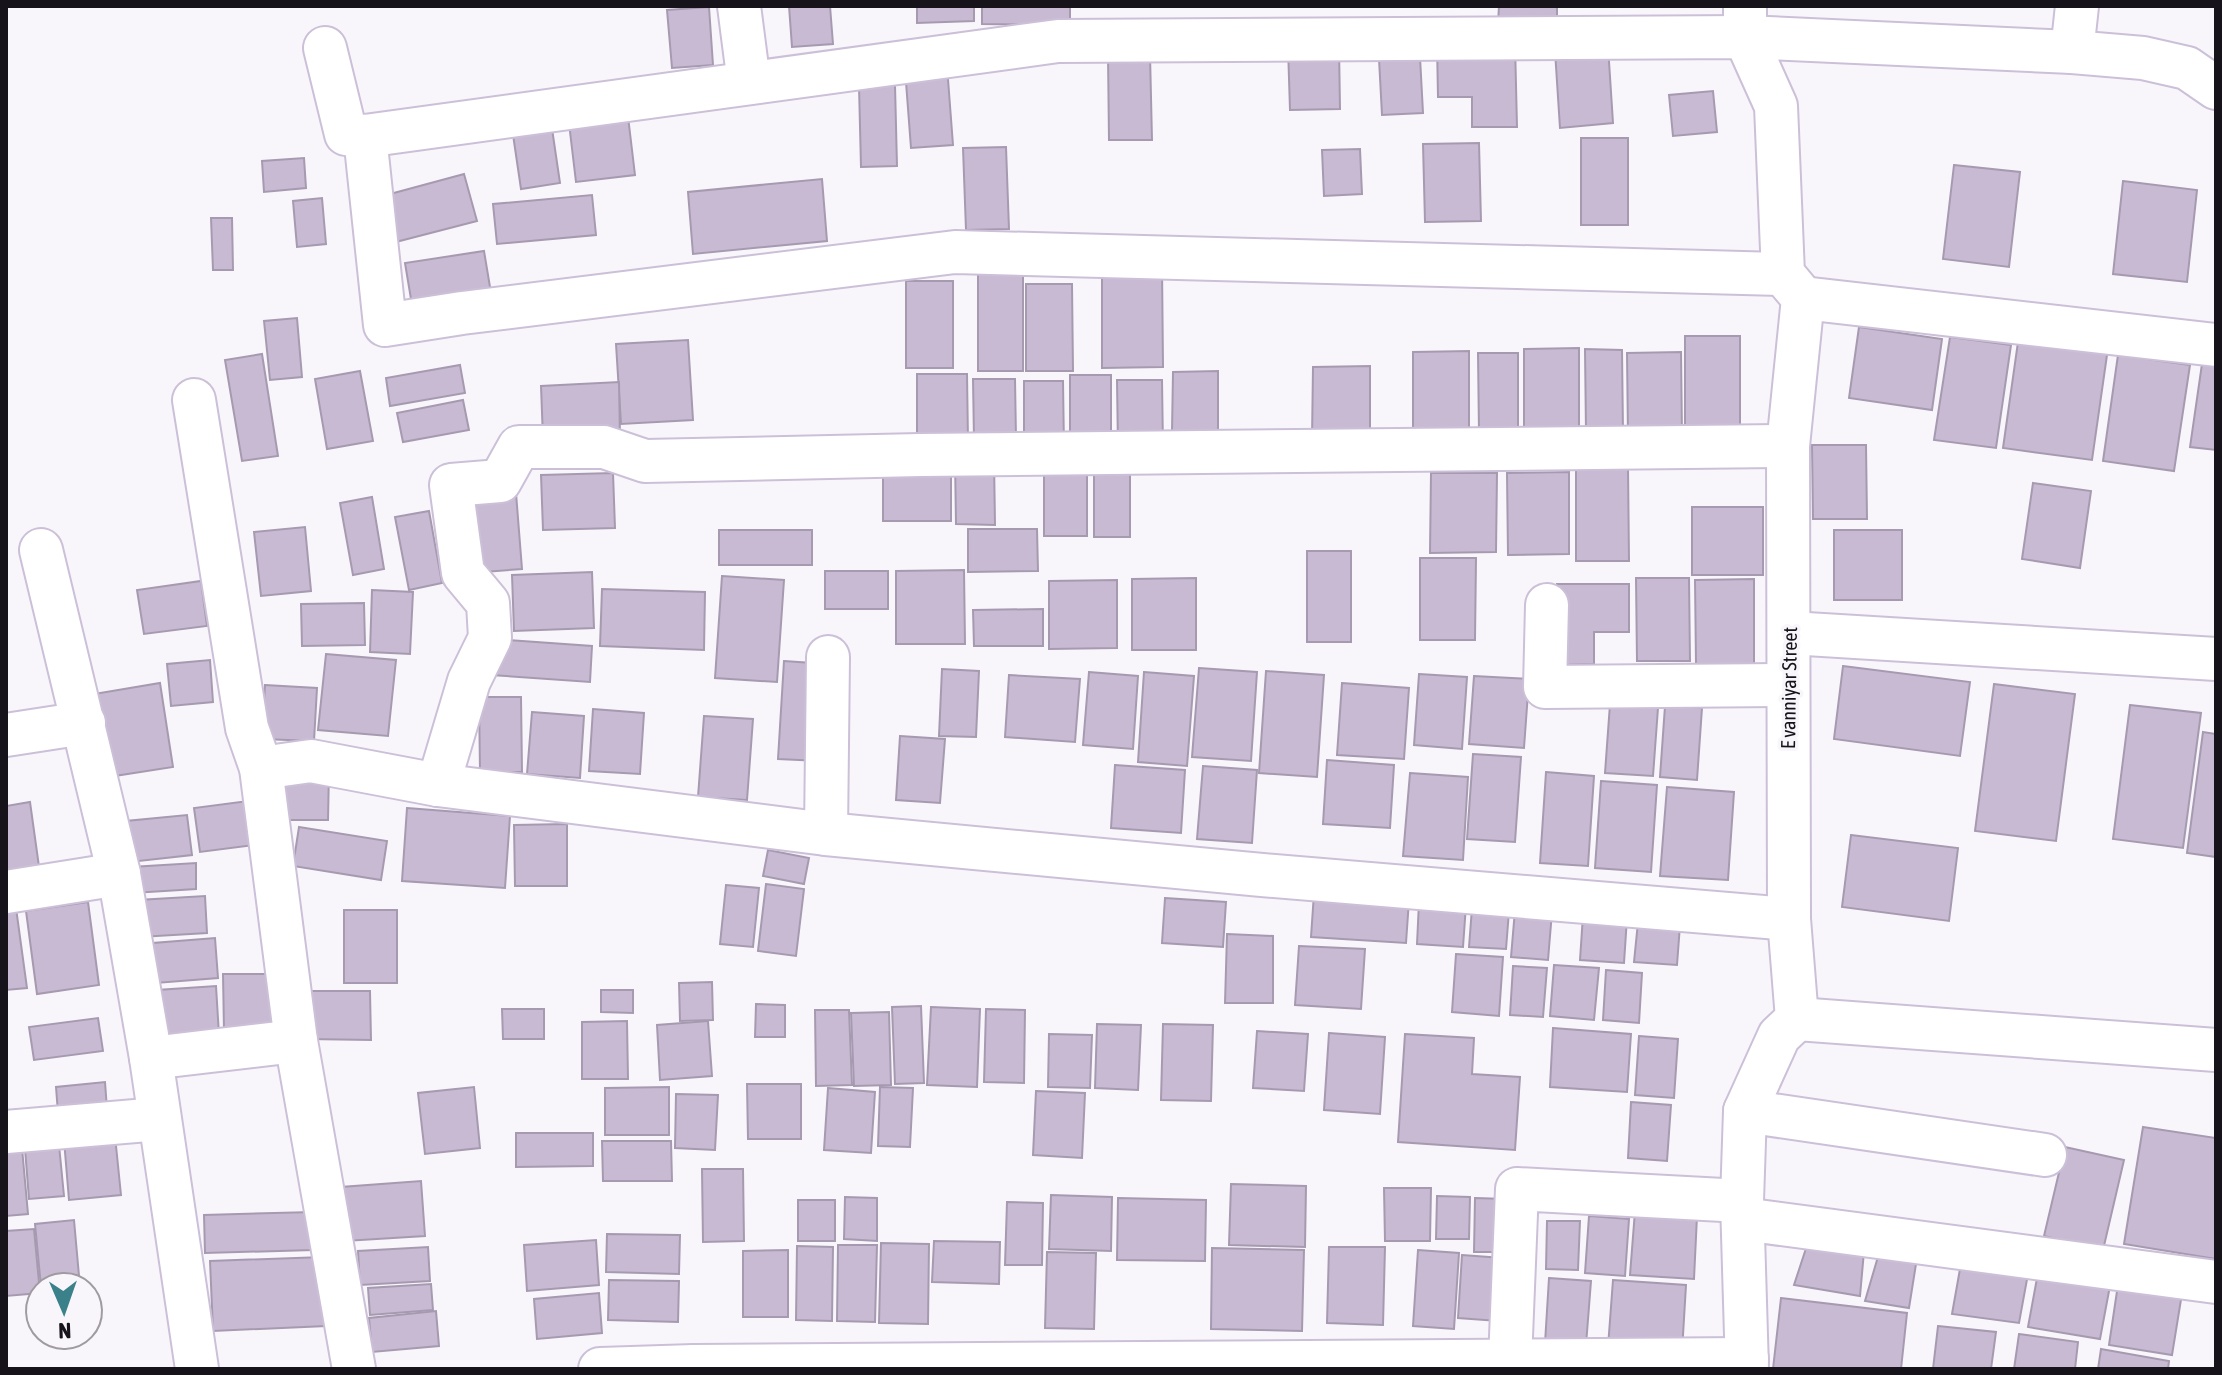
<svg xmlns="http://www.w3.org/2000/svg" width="2222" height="1375" viewBox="0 0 2222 1375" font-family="'Asap Condensed',sans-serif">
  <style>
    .building { fill: #c7bad2; stroke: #a69ab1; stroke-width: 2 }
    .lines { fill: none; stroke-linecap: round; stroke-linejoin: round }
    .minor-casing { stroke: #ccc0d8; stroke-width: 46 }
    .minor { stroke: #fff; stroke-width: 42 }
    .labels { text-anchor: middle; stroke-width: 7; stroke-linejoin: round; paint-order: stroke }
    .street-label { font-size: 20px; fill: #17131b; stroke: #f9f6fb }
  </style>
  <rect width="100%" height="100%" fill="#f9f6fb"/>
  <g class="building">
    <polygon points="789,6 830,6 833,44 792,47"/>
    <polygon points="917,6 974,6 974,21 917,23"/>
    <polygon points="982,6 1070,6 1070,25 982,24"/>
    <polygon points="1499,6 1557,6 1557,25 1498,23"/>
    <polygon points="709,7 713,65 672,68 667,10"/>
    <polygon points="1515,43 1517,127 1472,127 1472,97 1438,97 1437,44"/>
    <polygon points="1339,46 1340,109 1290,110 1288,47"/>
    <polygon points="1608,46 1613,123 1560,128 1555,51"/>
    <polygon points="1150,54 1152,140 1109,140 1108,55"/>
    <polygon points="1420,57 1423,113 1382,115 1379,59"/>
    <polygon points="947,66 953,145 911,148 905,69"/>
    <polygon points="895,85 897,166 861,167 859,86"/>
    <polygon points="1713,91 1717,132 1673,136 1669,95"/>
    <polygon points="627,108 635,175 576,182 568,115"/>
    <polygon points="550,115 560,183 521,189 511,121"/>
    <rect x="1581" y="138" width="47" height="87"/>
    <polygon points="1479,143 1481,221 1425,222 1423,144"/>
    <polygon points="1006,147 1009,229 966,230 963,148"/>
    <polygon points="1360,149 1362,194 1324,196 1322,150"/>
    <polygon points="304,158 306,188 264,192 262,161"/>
    <polygon points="1954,165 2020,172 2009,267 1943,259"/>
    <polygon points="464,174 477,221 392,243 379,197"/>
    <polygon points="822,179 827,241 693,254 688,192"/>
    <polygon points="2123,181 2197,190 2187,282 2113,274"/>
    <polygon points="592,195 596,235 497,244 493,204"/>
    <polygon points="322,198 326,244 297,247 293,201"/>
    <polygon points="211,218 232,218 233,270 213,270"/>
    <polygon points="484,251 492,299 413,311 405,263"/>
    <polygon points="1023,266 1023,371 978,371 978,267"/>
    <polygon points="1102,266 1162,266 1163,367 1102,368"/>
    <rect x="906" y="281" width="47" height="87"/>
    <polygon points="1026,284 1072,284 1073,371 1026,371"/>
    <polygon points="297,318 302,377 270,380 264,321"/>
    <polygon points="1859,327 1942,339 1932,410 1849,398"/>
    <polygon points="2019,335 2108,348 2092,460 2003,448"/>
    <rect x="1685" y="336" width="55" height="92"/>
    <polygon points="1950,337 2011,345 1996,448 1934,440"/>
    <polygon points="688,340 693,420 621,424 616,344"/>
    <polygon points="1579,348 1579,439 1524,440 1524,349"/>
    <polygon points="1585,349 1622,350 1623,432 1586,432"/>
    <polygon points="2204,350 2216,352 2216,450 2190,447"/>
    <polygon points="1469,351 1469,435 1413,435 1413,352"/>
    <polygon points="1681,352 1682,436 1628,437 1627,353"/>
    <polygon points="1478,353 1518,353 1518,432 1479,432"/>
    <polygon points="262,354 278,456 242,461 225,360"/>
    <polygon points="2118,355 2190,365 2174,471 2103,461"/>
    <polygon points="460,365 465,393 390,406 386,378"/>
    <polygon points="1370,366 1370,440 1312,439 1313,367"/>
    <polygon points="360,371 373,441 327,449 315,379"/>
    <polygon points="1218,371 1218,432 1172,432 1173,372"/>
    <polygon points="917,374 967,374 968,441 917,441"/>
    <rect x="1070" y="375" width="41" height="72"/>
    <polygon points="973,379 1015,379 1016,439 974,439"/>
    <polygon points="1117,380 1162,380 1163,448 1118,448"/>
    <polygon points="1024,381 1063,381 1064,448 1024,449"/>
    <polygon points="619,382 620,437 543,439 541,386"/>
    <polygon points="463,400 469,430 403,442 397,413"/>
    <polygon points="1812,445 1866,445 1867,519 1813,519"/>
    <polygon points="955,459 994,460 995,525 956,524"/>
    <rect x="883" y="463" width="68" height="58"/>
    <polygon points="1628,467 1629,561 1576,561 1576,468"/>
    <rect x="1094" y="471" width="36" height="66"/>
    <polygon points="1569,472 1569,554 1508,555 1507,473"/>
    <polygon points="613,473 615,528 543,530 541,475"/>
    <rect x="1044" y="473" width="43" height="63"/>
    <polygon points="1431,473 1497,473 1496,552 1430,553"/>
    <polygon points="2033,483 2091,491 2080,568 2022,559"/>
    <polygon points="516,493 522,569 471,573 464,498"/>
    <polygon points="372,497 384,569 353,575 340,503"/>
    <rect x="1692" y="507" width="71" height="68"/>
    <polygon points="429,511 442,583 409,590 395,517"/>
    <polygon points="305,527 311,591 261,596 254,532"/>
    <polygon points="968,529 1037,529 1038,571 968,572"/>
    <rect x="719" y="530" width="93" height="35"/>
    <rect x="1834" y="530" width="68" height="70"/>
    <rect x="1307" y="551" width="44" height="91"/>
    <polygon points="1420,558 1476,558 1475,640 1420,640"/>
    <polygon points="964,570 965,644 896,644 896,571"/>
    <rect x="825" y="571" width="63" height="38"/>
    <polygon points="592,572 594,628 514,631 512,575"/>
    <polygon points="722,576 784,580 777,682 715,678"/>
    <polygon points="1196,578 1196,650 1132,650 1132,579"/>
    <polygon points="1636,578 1689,578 1690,661 1637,661"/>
    <polygon points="1754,579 1754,664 1696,664 1695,580"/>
    <polygon points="1117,580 1117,648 1049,649 1049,581"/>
    <polygon points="201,581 207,626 144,634 137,590"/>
    <polygon points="1557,584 1629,584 1629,632 1594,632 1594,664 1557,665"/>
    <polygon points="602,589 705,592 704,650 600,646"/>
    <polygon points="372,590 413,592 410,654 370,652"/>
    <polygon points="364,603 365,645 302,646 301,604"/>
    <polygon points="1043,609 1043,646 974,646 973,610"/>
    <polygon points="494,639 592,646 590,682 491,675"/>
    <polygon points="326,654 396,660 388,736 318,730"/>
    <polygon points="210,660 213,702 171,706 167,664"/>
    <polygon points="784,661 827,664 820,761 778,759"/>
    <polygon points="1843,666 1970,682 1960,756 1834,739"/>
    <polygon points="1199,668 1257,672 1251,761 1192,757"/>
    <polygon points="942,669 979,671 976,737 939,736"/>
    <polygon points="1266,671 1324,675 1317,777 1259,773"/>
    <polygon points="1089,672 1138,676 1133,749 1083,745"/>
    <polygon points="1144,672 1194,676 1187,766 1138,762"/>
    <polygon points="1419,674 1467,677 1462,749 1414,745"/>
    <polygon points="1009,675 1080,679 1075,742 1005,737"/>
    <polygon points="1474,676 1529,679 1524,748 1469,744"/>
    <polygon points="160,683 173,767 108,777 94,694"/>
    <polygon points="1342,683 1409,688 1404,759 1337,755"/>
    <polygon points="1994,684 2075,694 2056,841 1975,831"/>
    <polygon points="265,685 317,688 314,741 262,739"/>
    <polygon points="479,697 521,697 522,772 480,772"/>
    <polygon points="1610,704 1658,708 1653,776 1605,773"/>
    <polygon points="2130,705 2201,713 2183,848 2113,839"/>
    <polygon points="1665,706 1702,708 1697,780 1660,777"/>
    <polygon points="593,709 644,713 640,774 589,771"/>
    <polygon points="532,712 584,716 580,778 527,774"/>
    <polygon points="704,716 753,719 747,800 698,797"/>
    <polygon points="2203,732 2216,734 2216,857 2187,853"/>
    <polygon points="900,736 945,739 940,803 896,800"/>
    <polygon points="1473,754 1521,757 1515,842 1467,839"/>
    <polygon points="1327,760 1394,765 1390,828 1323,824"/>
    <polygon points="1115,765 1185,770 1181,833 1111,828"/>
    <polygon points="1203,766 1257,770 1252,843 1197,839"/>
    <polygon points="284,771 329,771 328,820 283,820"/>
    <polygon points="1546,772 1594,776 1588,866 1540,863"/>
    <polygon points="1410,773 1468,777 1463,860 1403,856"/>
    <polygon points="1601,781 1657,785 1651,872 1595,868"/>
    <polygon points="1667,787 1734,792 1728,880 1660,876"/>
    <polygon points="263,799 269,843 200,852 194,808"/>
    <polygon points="30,802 41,881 6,886 6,806"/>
    <polygon points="407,808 510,816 505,888 402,881"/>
    <polygon points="187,815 192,855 130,862 126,821"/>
    <polygon points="567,824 567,886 515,886 514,825"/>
    <polygon points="299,827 387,841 381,880 293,866"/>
    <polygon points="1851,835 1958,848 1949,921 1842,907"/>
    <polygon points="768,850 809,858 804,884 763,876"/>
    <polygon points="196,863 196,889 133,893 131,867"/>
    <polygon points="766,884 804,889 796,956 758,951"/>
    <polygon points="726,885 759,888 753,947 720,944"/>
    <polygon points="1314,893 1409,900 1406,943 1311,937"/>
    <polygon points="205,896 207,933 140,937 138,900"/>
    <polygon points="1165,898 1226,902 1223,947 1162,943"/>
    <polygon points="88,902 99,985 37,994 26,911"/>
    <polygon points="1419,902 1466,905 1463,947 1417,944"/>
    <polygon points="16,908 27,988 6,990 6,909"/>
    <polygon points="1472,908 1509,911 1506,949 1469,947"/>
    <rect x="344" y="910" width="53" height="73"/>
    <polygon points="1515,910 1552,912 1548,960 1511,957"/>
    <polygon points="1583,915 1627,918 1624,963 1580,960"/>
    <polygon points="1638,922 1680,925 1677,965 1634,962"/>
    <polygon points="1227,934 1273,936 1273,1003 1225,1003"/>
    <polygon points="215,938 218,978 156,983 153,943"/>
    <polygon points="1299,946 1365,949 1361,1009 1295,1005"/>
    <polygon points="1456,954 1503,957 1499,1016 1452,1012"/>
    <polygon points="1554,965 1599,968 1594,1020 1550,1016"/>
    <polygon points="1513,966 1547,968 1543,1017 1510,1015"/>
    <polygon points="1606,970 1642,973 1639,1023 1603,1020"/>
    <polygon points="223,974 280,974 280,1030 224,1031"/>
    <polygon points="712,982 713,1020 680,1021 679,983"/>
    <polygon points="216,986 219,1035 161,1039 157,990"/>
    <polygon points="601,990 633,990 633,1013 601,1012"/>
    <polygon points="307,991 370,991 371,1040 307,1039"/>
    <polygon points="756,1004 785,1005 785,1037 755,1037"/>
    <polygon points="921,1006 924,1083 895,1084 892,1007"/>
    <polygon points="931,1007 980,1009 977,1087 927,1085"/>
    <polygon points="502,1009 544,1009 544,1039 503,1039"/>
    <polygon points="986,1009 1025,1010 1024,1083 984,1082"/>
    <polygon points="815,1010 849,1010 852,1085 816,1086"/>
    <polygon points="889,1012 891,1085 854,1086 851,1013"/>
    <polygon points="98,1018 103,1051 34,1060 29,1027"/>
    <polygon points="627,1021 628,1079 582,1079 582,1022"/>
    <polygon points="708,1021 712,1076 660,1080 657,1025"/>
    <polygon points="1097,1024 1141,1025 1138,1090 1095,1088"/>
    <polygon points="1163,1024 1213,1025 1211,1101 1161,1100"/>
    <polygon points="1553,1028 1631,1034 1627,1092 1550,1087"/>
    <polygon points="1257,1031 1308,1034 1304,1091 1253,1088"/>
    <polygon points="1329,1033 1385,1037 1380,1114 1324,1110"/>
    <polygon points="1049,1034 1092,1035 1090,1088 1048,1087"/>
    <polygon points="1405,1034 1474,1038 1472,1074 1520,1077 1515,1150 1398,1142"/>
    <polygon points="1639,1036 1678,1039 1674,1098 1635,1095"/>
    <polygon points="105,1082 107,1109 58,1113 56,1087"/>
    <polygon points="747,1084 801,1084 801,1139 748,1139"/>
    <polygon points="474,1087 480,1148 425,1154 418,1093"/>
    <polygon points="669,1087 669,1135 605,1135 605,1088"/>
    <polygon points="880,1087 913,1088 910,1147 878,1146"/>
    <polygon points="828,1088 875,1092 871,1153 824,1150"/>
    <polygon points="1036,1091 1085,1093 1082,1158 1033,1155"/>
    <polygon points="676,1094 718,1095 715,1150 675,1148"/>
    <polygon points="1631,1102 1671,1105 1667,1161 1628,1158"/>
    <polygon points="2143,1127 2216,1138 2216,1259 2124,1244"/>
    <polygon points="516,1133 593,1133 593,1166 516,1167"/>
    <polygon points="115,1136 121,1195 69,1200 64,1140"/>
    <polygon points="602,1141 671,1141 672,1181 603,1181"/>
    <polygon points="59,1145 64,1196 29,1199 25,1149"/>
    <polygon points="2065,1147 2124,1160 2103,1250 2044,1236"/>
    <polygon points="22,1148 28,1214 6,1216 6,1149"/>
    <polygon points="702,1169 743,1169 744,1241 703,1242"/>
    <polygon points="421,1181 425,1236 345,1241 341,1187"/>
    <polygon points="1231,1184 1306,1186 1305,1247 1229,1245"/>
    <polygon points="1384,1188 1431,1188 1430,1241 1385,1241"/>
    <polygon points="1051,1195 1112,1197 1111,1251 1049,1249"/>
    <polygon points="1437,1196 1470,1197 1469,1239 1436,1239"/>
    <polygon points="845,1197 877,1198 877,1241 844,1239"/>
    <polygon points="1118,1198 1206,1200 1205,1261 1117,1260"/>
    <polygon points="1475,1198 1506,1199 1505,1252 1474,1252"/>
    <rect x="798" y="1200" width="37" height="41"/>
    <polygon points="1007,1202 1043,1203 1042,1265 1005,1265"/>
    <polygon points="1635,1211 1697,1216 1694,1279 1630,1275"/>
    <polygon points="313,1212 313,1250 205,1253 204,1215"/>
    <polygon points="1589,1216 1629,1219 1625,1276 1585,1273"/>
    <polygon points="74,1220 80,1287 41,1287 35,1224"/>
    <polygon points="1547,1221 1580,1221 1578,1270 1546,1269"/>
    <polygon points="34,1229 40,1293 6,1296 6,1231"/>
    <polygon points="1811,1233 1865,1240 1860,1296 1794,1285"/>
    <polygon points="607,1234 680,1235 679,1274 606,1272"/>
    <polygon points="596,1240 599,1285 527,1291 524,1245"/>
    <polygon points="934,1241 1000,1242 999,1284 932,1282"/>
    <polygon points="881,1243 929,1244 928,1324 879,1323"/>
    <polygon points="1882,1243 1919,1245 1909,1308 1865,1301"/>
    <polygon points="838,1245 877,1245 875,1322 837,1321"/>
    <polygon points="797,1246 833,1247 832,1321 796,1320"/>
    <polygon points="428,1247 430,1281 360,1285 358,1251"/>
    <polygon points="1329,1247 1385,1247 1383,1325 1327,1323"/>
    <polygon points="1212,1248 1304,1250 1302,1331 1211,1329"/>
    <polygon points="788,1250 788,1317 743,1317 743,1251"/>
    <polygon points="1418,1250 1459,1253 1454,1329 1413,1326"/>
    <polygon points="1047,1252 1096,1253 1094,1329 1045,1328"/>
    <polygon points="1963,1252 2028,1274 2019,1323 1952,1314"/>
    <polygon points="1462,1255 1502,1258 1498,1321 1458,1318"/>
    <polygon points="323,1257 326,1326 213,1331 210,1261"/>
    <polygon points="2040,1262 2112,1275 2100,1339 2028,1327"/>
    <polygon points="2120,1271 2184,1281 2172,1355 2109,1345"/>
    <polygon points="1549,1278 1591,1281 1586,1345 1545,1343"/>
    <polygon points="609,1280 679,1281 678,1322 608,1320"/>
    <polygon points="1613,1280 1686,1285 1682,1352 1608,1347"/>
    <polygon points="431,1284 433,1310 370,1315 368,1288"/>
    <polygon points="599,1293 602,1333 537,1339 534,1299"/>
    <polygon points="1781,1298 1907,1313 1901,1369 1773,1369"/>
    <polygon points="436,1311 439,1346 372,1352 369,1318"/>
    <polygon points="1938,1326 1996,1332 1991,1369 1933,1369"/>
    <polygon points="2019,1334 2078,1342 2075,1369 2014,1369"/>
    <polygon points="2101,1349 2169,1361 2168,1369 2098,1369"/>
  </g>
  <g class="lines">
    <defs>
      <g id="minor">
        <polyline points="739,6 749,83"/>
        <polyline points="1745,6 1745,37 1776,106 1783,274 1803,298 1788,446 1789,919 1797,1019 1779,1036 1745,1111 1742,1201 1747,1369"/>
        <polyline points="325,48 346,134 365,136 1058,41 1745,37 2072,52 2077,6"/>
        <polyline points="2072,52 2143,58 2187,68 2216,88"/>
        <polyline points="365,136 385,325 462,313 955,252 1783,274"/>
        <polyline points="1803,298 2216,345"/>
        <polyline points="194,400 247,728 261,768 296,1041 354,1369"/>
        <polyline points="41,550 119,874 151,1058 197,1369"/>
        <polyline points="1547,605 1545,687 1788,685"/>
        <polyline points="1790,633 2216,659"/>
        <polyline points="6,735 84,723"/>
        <polyline points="261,768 311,761 438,785 826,834 1262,875 1789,919"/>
        <polyline points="438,785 469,681 490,638 488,603 463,573 451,485 500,481 519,447 604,447 645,461 920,455 1788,446"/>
        <polyline points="826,834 828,657"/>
        <polyline points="6,892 119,874"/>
        <polyline points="1797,1019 2216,1050"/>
        <polyline points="151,1058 296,1041"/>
        <polyline points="1745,1111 2045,1155"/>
        <polyline points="6,1132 159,1119"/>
        <polyline points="1743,1219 2216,1282"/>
        <polyline points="1510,1361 1517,1189 1742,1201"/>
        <polyline points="694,1366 1747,1359"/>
        <polyline points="600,1369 694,1366 694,1369"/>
      </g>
    </defs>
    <use href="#minor" class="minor-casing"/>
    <use href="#minor" class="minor"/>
  </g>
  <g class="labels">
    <g class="street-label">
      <text transform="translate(1789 688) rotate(-89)" y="7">E vanniyar Street</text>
    </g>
  </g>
  <rect width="2222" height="1375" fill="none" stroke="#17131b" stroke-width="16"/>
  <g transform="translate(64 1311) rotate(178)"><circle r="38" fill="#f9f6fb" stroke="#9f9ba1" stroke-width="2"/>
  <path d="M0-6L14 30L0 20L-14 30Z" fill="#3a818a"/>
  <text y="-12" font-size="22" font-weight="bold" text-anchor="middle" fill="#17131b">N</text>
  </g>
</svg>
